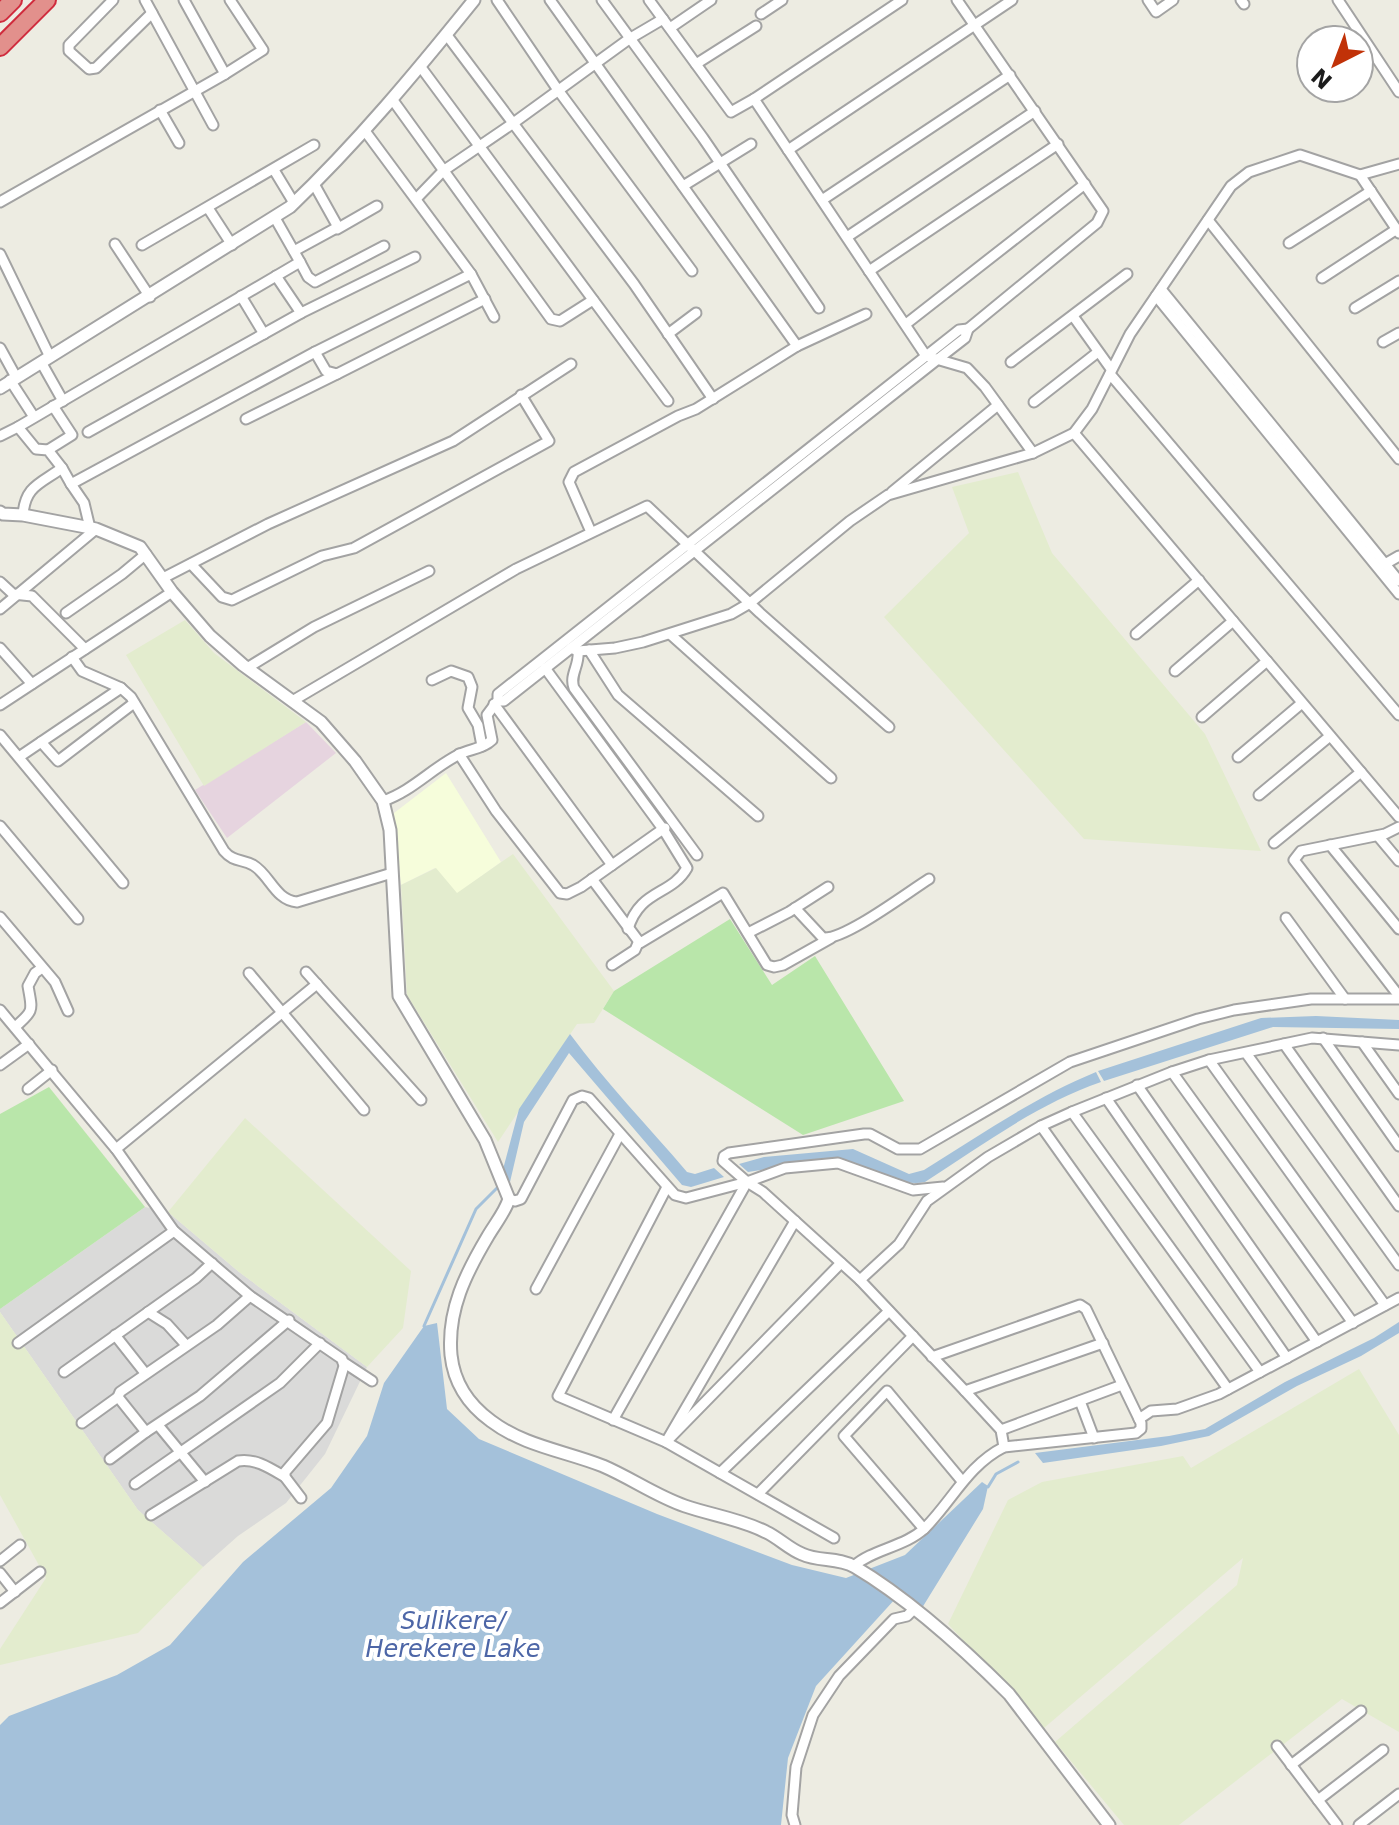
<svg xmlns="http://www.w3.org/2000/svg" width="1399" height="1825" viewBox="0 0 1399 1825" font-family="'DejaVu Sans',sans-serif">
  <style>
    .residential { fill: #dadad9 }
    .industrial { fill: #e6d4df }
    .education { fill: #f6fddb }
    .farmland { fill: #e3ecce }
    .grass { fill: #b9e6aa }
    .water { fill: #a4c1da }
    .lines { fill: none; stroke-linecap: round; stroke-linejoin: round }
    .stream { stroke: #a4c1da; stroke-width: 3 }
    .minor-casing { stroke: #a3a3a3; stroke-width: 13 }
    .tertiary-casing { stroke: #a3a3a3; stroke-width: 15 }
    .motorway-casing { stroke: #d02b3d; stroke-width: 20 }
    .minor { stroke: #fff; stroke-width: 9 }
    .tertiary { stroke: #fff; stroke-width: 11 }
    .motorway { stroke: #e2908c; stroke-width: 16 }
    .labels { text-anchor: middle; stroke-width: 8; stroke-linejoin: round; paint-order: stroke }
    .water-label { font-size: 24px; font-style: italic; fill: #4d66a7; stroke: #fff }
  </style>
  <rect width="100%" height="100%" fill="#edece2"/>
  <polygon class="residential" points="145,1207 168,1212 239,1272 367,1367 325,1454 286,1503 238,1536 203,1567 138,1510 0,1312 0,1309"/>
  <polygon class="industrial" points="306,722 336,753 227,838 195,790"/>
  <polygon class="education" points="446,773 501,862 457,894 435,868 401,885 394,813"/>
  <g class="farmland">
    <polygon points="1018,472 1052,553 1205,734 1261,851 1084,839 884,617 969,533 952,487"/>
    <polygon points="185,620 214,653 306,722 204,786 126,655"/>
    <polygon points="513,854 614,991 594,1023 577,1024 498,1142 407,995 401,885 436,868 457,893"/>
    <polygon points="245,1118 411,1271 403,1328 367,1367 239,1272 168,1212"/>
    <polygon points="0,1312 138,1510 203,1567 138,1633 0,1665 0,1649 46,1578 0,1495"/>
    <polygon points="1359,1369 1399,1435 1399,1732 1342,1699 1179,1825 1124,1825 1055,1742 1237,1585 1243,1558 1044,1728 948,1624 1008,1500 1042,1482 1183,1456 1191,1468"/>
  </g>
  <g class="grass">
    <polygon points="730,919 772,985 815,956 904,1101 803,1135 603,1009 614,991"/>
    <polygon points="49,1087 145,1207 0,1309 0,1114"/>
  </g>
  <g class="water">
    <polygon points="1316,1016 1399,1020 1399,1029 1273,1027 1104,1081 1098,1071 1261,1018"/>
    <path d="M570,1034C606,1083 648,1126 687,1172L695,1174L714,1168L724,1177L691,1187L682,1185L569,1053L524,1122L510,1182L502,1173L519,1109Z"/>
    <path d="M1096,1072L1101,1082C1037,1104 981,1146 925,1182C894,1188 866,1162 835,1158L748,1172L739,1164L764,1157L853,1149L909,1174L924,1170C980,1135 1035,1097 1096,1072Z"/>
    <polygon points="1399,1322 1399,1333 1361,1356 1297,1386 1209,1436 1161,1446 1043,1463 1035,1453 1169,1436 1205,1429 1285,1382 1374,1338"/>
    <polygon points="437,1323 447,1409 479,1439 657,1514 792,1565 846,1578 905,1555 982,1482 988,1486 983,1509 922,1608 896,1598 816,1686 788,1758 781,1825 0,1825 0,1725 9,1716 117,1675 170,1645 243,1562 331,1488 367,1436 384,1383 424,1326"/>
  </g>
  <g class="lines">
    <g class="stream">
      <polyline points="424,1326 476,1209 499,1186"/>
      <polyline points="988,1487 996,1474 1018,1462"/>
    </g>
    <defs>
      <g id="minor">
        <polyline points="113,0 69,45 69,51 89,69 96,68 152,13"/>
        <polyline points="145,0 213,125"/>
        <polyline points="184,0 225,74"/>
        <polyline points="497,0 558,90 692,271"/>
        <polyline points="550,0 797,346"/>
        <polyline points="602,0 703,138 819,308"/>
        <polyline points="649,0 731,112 754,99 926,356 967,368 985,387 1033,453"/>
        <polyline points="957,0 1103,211 1097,223 968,329"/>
        <polyline points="1148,0 1156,12 1173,0"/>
        <polyline points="1241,0 1244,4"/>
        <polyline points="1338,0 1399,92"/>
        <polyline points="761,14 782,0"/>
        <polyline points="670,28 711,0"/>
        <polyline points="446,34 634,284 713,399"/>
        <polyline points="696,64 756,26"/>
        <polyline points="420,66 668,401"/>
        <polyline points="392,99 551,319 560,321 593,300"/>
        <polyline points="754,99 902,0"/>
        <polyline points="160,110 179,143"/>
        <polyline points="788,150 1012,0"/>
        <polyline points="274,170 294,203"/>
        <polyline points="1360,175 1399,233"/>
        <polyline points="683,186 751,144"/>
        <polyline points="416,199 443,171 512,124 629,39 663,19"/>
        <polyline points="822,200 1010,75"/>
        <polyline points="0,202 225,74 263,50 230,0"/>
        <polyline points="208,208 232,245"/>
        <polyline points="1208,220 1399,459"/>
        <polyline points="337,229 377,206"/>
        <polyline points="847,237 1035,111"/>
        <polyline points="1289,243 1371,191"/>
        <polyline points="115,244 150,297"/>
        <polyline points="142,245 314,145"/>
        <polyline points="294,251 338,227 314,184"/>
        <polyline points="0,254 50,357"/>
        <polyline points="300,262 308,277 315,282 384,246"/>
        <polyline points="869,271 1058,144"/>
        <polyline points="471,274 494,317"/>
        <polyline points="276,276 301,313"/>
        <polyline points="1322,278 1397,229"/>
        <polyline points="1161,289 1399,581"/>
        <polyline points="241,296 264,334"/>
        <polyline points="1156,296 1399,594"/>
        <polyline points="1355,308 1399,281"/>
        <polyline points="1073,316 1111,369"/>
        <polyline points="906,324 1085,184"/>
        <polygon points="968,329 965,338 938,359 504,701 498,701 498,694 540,661 959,330"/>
        <polyline points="668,334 696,313"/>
        <polyline points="1383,342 1399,333"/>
        <polyline points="0,348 16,377"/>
        <polyline points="315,352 326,371 337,374 485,299"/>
        <polyline points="41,362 63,401"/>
        <polyline points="1011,362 1127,274"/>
        <polyline points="1110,374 1399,715"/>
        <polyline points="10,380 34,417"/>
        <polyline points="1034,402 1098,352"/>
        <polyline points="246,419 337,374"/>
        <polyline points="18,427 300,262 275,218"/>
        <polyline points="88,432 301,313 415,257"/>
        <polyline points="1074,433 1399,817"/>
        <polyline points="0,436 18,427 36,449 48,450 62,468"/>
        <polyline points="48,450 72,435 53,406"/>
        <polyline points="71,484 84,503 90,528"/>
        <polyline points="892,492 998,405"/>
        <path d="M23,515C25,486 40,484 62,468L71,484L315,352L471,274L365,131"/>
        <polyline points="591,532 569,482 574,472 678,416 696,409 797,346 866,314"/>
        <polyline points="191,564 222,597 232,600 322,556 354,548 549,441 521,395"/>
        <polyline points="1385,564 1399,556"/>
        <polyline points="163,578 268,524 453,441 571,364"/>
        <polyline points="0,582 13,594 32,596 85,649"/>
        <polyline points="0,609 96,529"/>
        <polyline points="66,613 122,574 146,554"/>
        <polyline points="670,634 831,778"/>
        <polyline points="1136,634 1199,580"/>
        <polyline points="0,648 32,684"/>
        <polyline points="571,648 578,651 615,648 643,642 731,614 750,603 850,521 888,495 1033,453 1074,433 1092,409 1130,334 1231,186 1249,172 1300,155 1360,175 1399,164"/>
        <polyline points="589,650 618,695 758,816"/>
        <path d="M578,651C580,665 569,675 574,688L697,855"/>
        <path d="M72,657L82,671L121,688L131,697L224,851C233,862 242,859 253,865C270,875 275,900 297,902L392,873"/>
        <polyline points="247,668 314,627 429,571"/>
        <polyline points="1175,671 1233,621"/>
        <polyline points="432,680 451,671 468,677 472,687 468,708 478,725 482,746"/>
        <polyline points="294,700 516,569 647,506 760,613 889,727"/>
        <polyline points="494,704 612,865"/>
        <polyline points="0,705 172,592"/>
        <polyline points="1202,717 1267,661"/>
        <polyline points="0,735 123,883"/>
        <polyline points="41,742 58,761 134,703"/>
        <polyline points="459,754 496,811 560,893 567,894 581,887 663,829 545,668"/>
        <polyline points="19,757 121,688"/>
        <polyline points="1238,757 1302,703"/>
        <polyline points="1259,795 1330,736"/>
        <path d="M383,801C412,791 431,769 458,755C469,749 483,749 492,740L487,715L496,703"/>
        <polyline points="0,826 78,919"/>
        <polyline points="1399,827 1385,834 1301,851 1294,860 1399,996"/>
        <polyline points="1378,836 1399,861"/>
        <polyline points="1274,843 1361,772"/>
        <polyline points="1330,845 1399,929"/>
        <polyline points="592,879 640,943 723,893 767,965 774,967 783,965 831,938"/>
        <path d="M795,908L823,938C845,940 908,892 929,879"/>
        <polyline points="0,917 55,982 68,1011"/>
        <polyline points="1286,918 1345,999"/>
        <path d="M628,929C640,889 671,896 687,868L663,829L665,828"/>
        <polyline points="748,933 789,912 828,887"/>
        <polyline points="612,965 635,950 638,943"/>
        <polyline points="306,972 421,1100"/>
        <polyline points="249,973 364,1110"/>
        <polyline points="0,1010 116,1149 174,1231 250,1296 342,1359 344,1366 327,1423 285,1472 285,1477 301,1498"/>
        <path d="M15,1027C35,1010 32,1010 28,986L35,973L42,968"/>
        <polyline points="1323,1038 1399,1146"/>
        <polyline points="1362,1042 1399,1094"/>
        <polyline points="1284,1044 1399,1206"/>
        <polyline points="1246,1053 1399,1265"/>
        <polyline points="1209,1060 1385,1305"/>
        <polyline points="0,1065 29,1044"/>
        <polyline points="1172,1072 1353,1323"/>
        <polyline points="1137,1085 1317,1342"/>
        <polyline points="28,1089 52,1070"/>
        <polyline points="1106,1098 1287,1358"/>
        <polyline points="1072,1112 1260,1372"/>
        <polyline points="1041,1126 1228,1389"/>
        <polyline points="116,1149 317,984"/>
        <polyline points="747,1182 723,1161 724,1156 729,1153 864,1134 870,1134 898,1149 920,1149 1070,1062 1198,1019 1234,1010 1311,999 1399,999"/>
        <polyline points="667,1187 558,1396 666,1442 795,1221"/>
        <polyline points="509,1199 515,1201 521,1199 573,1100 582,1096 589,1098 675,1195 686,1198 747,1182 763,1192 860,1280 965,1391 1001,1430 1004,1447"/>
        <polyline points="860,1280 899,1244 927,1201 988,1157 1041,1126 1072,1112 1172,1072 1209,1060 1312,1038 1399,1045"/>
        <polyline points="536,1289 620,1134"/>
        <polyline points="250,1296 217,1325 120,1392 118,1397 146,1432 200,1396 289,1320"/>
        <polyline points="148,1312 167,1324 186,1345"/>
        <polyline points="115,1335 145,1373"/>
        <polyline points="18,1343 174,1231"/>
        <polyline points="343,1362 372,1381"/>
        <polyline points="64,1372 196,1278 212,1263"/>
        <polyline points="965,1391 1103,1343"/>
        <polyline points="1080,1401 1094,1438"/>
        <polyline points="1139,1419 1151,1411 1177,1409 1219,1394 1399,1298"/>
        <polyline points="613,1420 747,1182 785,1168 838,1163 913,1190 943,1187"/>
        <polyline points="82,1423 118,1397"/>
        <polyline points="158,1425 205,1482"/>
        <polyline points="1001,1430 1122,1385"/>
        <polyline points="110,1459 146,1432"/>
        <polyline points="720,1473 889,1311"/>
        <polyline points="135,1484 280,1383 320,1343"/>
        <polyline points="758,1494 913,1336"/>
        <path d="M151,1515L238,1461C255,1458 270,1468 285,1477"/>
        <polyline points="924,1529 844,1436 887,1391 962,1481"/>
        <polyline points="834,1538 666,1442 841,1263"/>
        <polyline points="0,1561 20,1545"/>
        <path d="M854,1566C873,1549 905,1547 925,1528C952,1501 968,1465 1004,1447L1136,1433L1141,1429V1423L1086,1309L1080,1305L932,1357"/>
        <polyline points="0,1573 15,1592"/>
        <polyline points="0,1603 40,1572"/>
        <polyline points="1277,1746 1337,1825"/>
        <polyline points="1291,1765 1361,1711"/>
        <polyline points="1318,1800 1383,1750"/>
        <polyline points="795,1825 792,1815 796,1767 813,1715 839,1676 894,1619 907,1616 914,1609"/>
        <polyline points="1359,1825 1399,1794"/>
      </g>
      <g id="tertiary">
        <path d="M0,388L290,207C357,143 416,72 474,0"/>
        <path d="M0,512L3,514L23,515L96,529L140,547L172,592L210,636L243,665L321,722L355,761L383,801L390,830L399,996L485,1140L509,1199C505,1212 495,1224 488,1236C466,1273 447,1310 451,1355C454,1383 469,1405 491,1421C524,1446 565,1451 603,1466C631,1478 656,1496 685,1506C711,1515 741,1519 766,1532C779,1538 789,1549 802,1554C819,1562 838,1557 855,1567C909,1599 964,1649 1009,1694L1109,1825"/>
      </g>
      <g id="motorway">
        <polyline points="0,13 13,0"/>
        <polyline points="0,47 47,0"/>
      </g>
    </defs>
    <use href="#minor" class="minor-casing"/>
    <use href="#tertiary" class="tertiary-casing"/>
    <use href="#motorway" class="motorway-casing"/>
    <use href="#minor" class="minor"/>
    <use href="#tertiary" class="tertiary"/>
    <use href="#motorway" class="motorway"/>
  </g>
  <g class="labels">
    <g class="water-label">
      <text x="453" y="1629">Sulikere/<tspan x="453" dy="28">Herekere Lake</tspan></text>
    </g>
  </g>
  <g transform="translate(1335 64) rotate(222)"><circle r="38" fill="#ffffff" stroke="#a4a4a4" stroke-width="2"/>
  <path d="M0-6L14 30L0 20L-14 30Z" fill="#c13208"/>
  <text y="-12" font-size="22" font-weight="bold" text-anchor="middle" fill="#1c1c1c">N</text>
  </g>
</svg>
